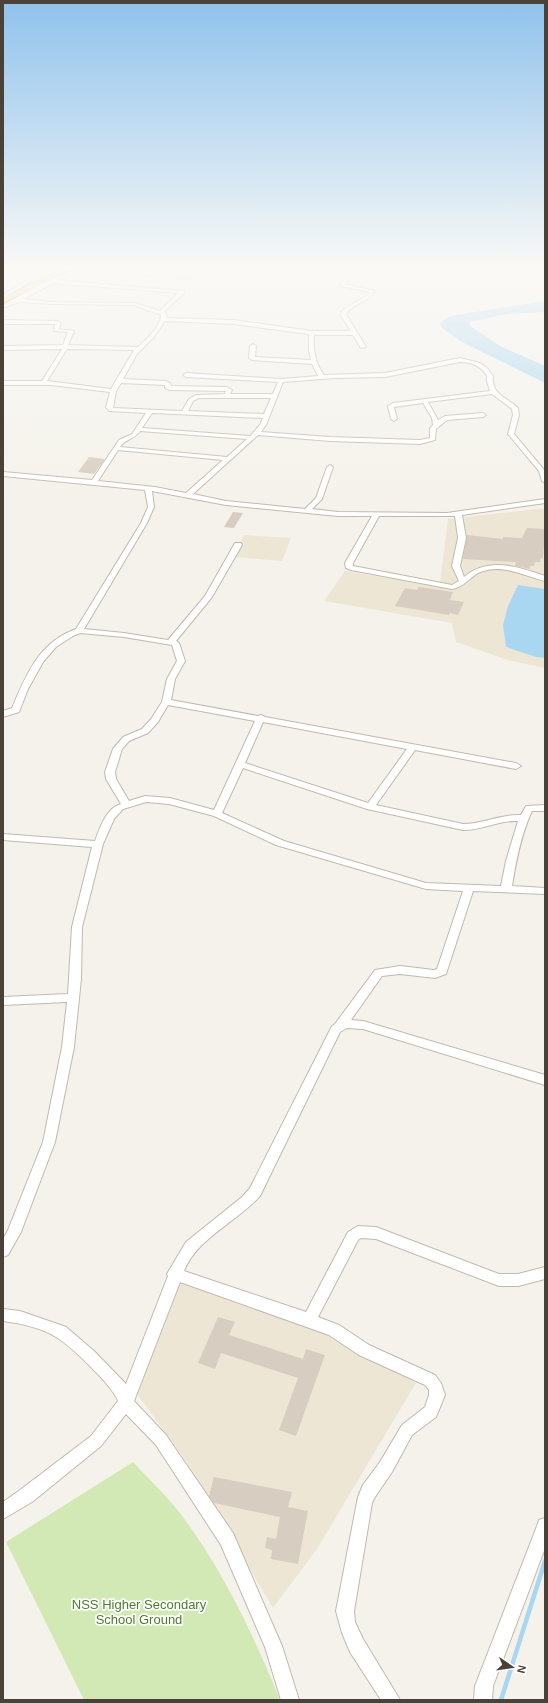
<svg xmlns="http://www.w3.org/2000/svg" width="548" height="1703" viewBox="0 0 548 1703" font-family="Arial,sans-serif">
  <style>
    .education { fill: #eee6d5 }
    .green { fill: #d3e9b5 }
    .water { fill: #a9d6f1 }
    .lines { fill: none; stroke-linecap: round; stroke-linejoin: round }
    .stream { stroke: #a9d6f1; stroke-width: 4.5 }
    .building { fill: #d7cdc0 }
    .minor-casing { stroke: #c1b9ad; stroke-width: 2 }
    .trunk-casing { stroke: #dd9c3d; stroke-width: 2 }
    .minor { fill: #fff; fill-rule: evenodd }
    .trunk { fill: #fdd386; fill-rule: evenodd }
    .labels { text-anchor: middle; stroke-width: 3.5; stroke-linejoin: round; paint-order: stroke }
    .near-park-label { font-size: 13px; fill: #4d7c2b; stroke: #fff }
  </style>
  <rect width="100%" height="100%" fill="#f5f2eb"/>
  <g class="education">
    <polygon points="545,508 545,668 508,660 456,642 452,623 324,601 345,571 434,586 440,583 448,519"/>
    <polygon points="244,535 291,538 282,561 234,557"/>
    <polygon points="180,1281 336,1337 416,1383 317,1549 273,1608 186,1461 135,1391"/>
  </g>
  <path class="green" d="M133,1462C148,1478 166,1495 180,1513C223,1570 253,1634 280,1700H84L6,1542Z"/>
  <g class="water">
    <polygon points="545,301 545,312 508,314 469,322 470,326 500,346 545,366 545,383 460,341 441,327 440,323 450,316"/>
    <polygon points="518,585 545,589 545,658 536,657 506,647 503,625 508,606"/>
  </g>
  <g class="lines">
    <polyline class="stream" points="501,1700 545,1561"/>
  </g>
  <g class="building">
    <polygon points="89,457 105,459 94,474 78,472"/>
    <polygon points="233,512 243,513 234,528 224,527"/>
    <polygon points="527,528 545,529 543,559 541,558 540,562 535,562 534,566 530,566 530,569 515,566 516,562 463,559 467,535 503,539 503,537 522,538"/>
    <polygon points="419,587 453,592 450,600 464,602 458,615 450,613 449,615 395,606 405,588 417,590"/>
    <polygon points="218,1317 235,1322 229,1335 303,1359 306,1349 325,1355 296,1436 279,1430 298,1378 221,1353 215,1369 198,1363"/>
    <polygon points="214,1477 292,1492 288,1507 308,1511 298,1564 271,1559 272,1550 265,1548 267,1537 276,1539 280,1517 214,1503 209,1496"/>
  </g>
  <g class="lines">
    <defs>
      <g id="minor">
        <polygon points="3,267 7,267 3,269"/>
        <polygon points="48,267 54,267 3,298 3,295"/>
        <path d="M86,267H94L57,280L184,291V293L165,311L167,318L234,320L311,331H351L340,314C348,303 362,302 370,292L340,286L347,273H351L345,284L375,291C368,303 353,303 346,314L366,347L361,348L353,335H314C313,349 315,363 324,375L385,373L460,358L480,363L487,368L493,376C491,395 507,397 518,408L519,415L514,434L545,471V483L542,481L539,471L508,434L513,415L512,409L492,394L428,402L438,420L445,416L483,413L486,415L483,417L447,420L436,429L435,440L420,444L330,441L258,435L193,494L226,501L305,509L316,498L327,467L330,465L333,467L322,499L312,509L338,512L447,513L545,499V503L462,515L466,538L460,566L464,577C488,556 519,567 545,576V581C524,576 500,562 478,573C468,579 464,587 452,589L351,570L346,568L345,563L372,516H338L226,505L152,491L154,507L147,523L84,629L124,633L168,640L205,596L235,543H241L242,545L212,597L176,641L179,643L185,661L175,679L171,700L258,716L261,715L265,717L516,763L521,766L516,769L415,750L376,805L463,824C483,824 501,814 521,815L526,806L545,805V811H532C521,834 516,861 512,886L545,888V894L473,891L446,974L435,978L400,974L382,976L351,1020L363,1021L545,1075V1085L363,1029L347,1028L340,1032L260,1196C237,1222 197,1238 184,1271L306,1312L348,1232L358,1226L376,1227L499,1274H518L545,1267V1279L518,1286H499L376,1239L361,1238L358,1240L318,1317L339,1325L369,1345L435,1375L441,1383L445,1395L436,1417L412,1435L392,1472L375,1497L372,1503L354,1611L355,1622L363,1639L400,1700H381L350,1652L342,1633L336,1611L358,1497L363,1485L380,1462L402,1425L425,1407L429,1395V1390L425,1385L359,1355L329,1335L180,1282L134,1401L166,1435L233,1533L282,1646L299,1700H281L265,1647L221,1545L156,1445L126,1414L101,1446L32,1502L3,1519V1502L20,1490L91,1436L118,1401C113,1386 71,1346 56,1337C42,1328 19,1323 3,1321V1309L20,1311L66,1327L94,1351L126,1384L168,1276L167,1274L186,1242L242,1197L250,1188L332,1026L335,1024L375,970L400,966L434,970L437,969L463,891L426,889L276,845L214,816L169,804L146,802L123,809L114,819L103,844L82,927L81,979L74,1047L55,1142L21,1232L8,1255L3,1257V1239L8,1230L43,1142L62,1047L67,1002L3,1005V997L68,994L72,927L92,847L3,840V834L95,841C100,828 106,808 121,804L106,779L105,772L113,749L123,737L142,729L151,719L162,702L167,679L177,661L172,645L124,637L80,633L73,636L56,647L43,662L28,689L19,712L3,717V711L12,708C26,675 39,642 76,629L141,523L148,507L145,490L3,476V472L92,480L119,440L132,434L146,413L109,411L106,407L110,392L51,385H3V381H42L62,349L3,350V346L63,345L68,332L54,331L55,324H3V320L58,321L61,323L59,329L74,331L68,345L138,347C145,340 161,327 161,315L134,305L52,304L19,302L3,308V305L49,280ZM53,283L178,293L160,311L135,303L52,302L24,299ZM165,321L234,324L309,334V350L311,360L255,357L256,346L253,344L250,346L249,358L252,360L312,364L318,376L281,379L186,373L183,375L186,377L278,382L273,394H230L232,390L227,387L171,386L170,383L166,381L123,379L137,354L154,337ZM67,349L134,350L111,389L47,381ZM460,362C472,362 481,366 487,376V382L490,391L393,403L388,406L391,419L394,421L397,419L394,407L423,403L432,418L433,425L430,428V438L420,440L330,437L261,432L266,425L283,382L335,378L385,377ZM121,383L165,385V388L170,390L226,391L225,394L196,395L189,399L182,411L113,408L116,391ZM199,398H271L264,414L188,411L193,401ZM152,413L263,418L260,425L250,436L142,428ZM140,431L247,439L227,457L120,447C125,439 135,439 140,431ZM118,450L223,460L186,493L155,487L98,481ZM379,516H455L458,538L452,566L459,581L452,585L353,566V563ZM168,705L255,721L214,810L170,798L145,796L129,801L116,779L115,772L122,749L129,741L148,733L158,722ZM263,722L407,749L368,803L245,763ZM243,768L367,809L463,830C482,830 499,820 518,821L506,861L501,886L426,883L284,841L222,813Z"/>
        <polygon points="102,267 115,267 190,278 188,279 142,274"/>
        <polygon points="545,1518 545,1548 493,1686 492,1700 474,1700 475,1686 537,1526 539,1520"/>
      </g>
      <polygon id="trunk" points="66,267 76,267 3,303 3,298"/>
    </defs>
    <use href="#minor" class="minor-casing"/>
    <use href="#trunk" class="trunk-casing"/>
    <use href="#minor" class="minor"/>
    <use href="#trunk" class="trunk"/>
  </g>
  <linearGradient id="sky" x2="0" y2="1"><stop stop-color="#8fc2ec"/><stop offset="0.53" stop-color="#faf9f6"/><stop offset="1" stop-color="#faf9f6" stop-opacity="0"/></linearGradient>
  <rect width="548" height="506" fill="url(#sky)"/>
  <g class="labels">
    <g class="near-park-label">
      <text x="139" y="1609">NSS Higher Secondary<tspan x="139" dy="15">School Ground</tspan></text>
    </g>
  </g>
  <rect width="548" height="1703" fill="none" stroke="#4a4239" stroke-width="8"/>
  <g transform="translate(512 1667) rotate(103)" stroke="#ffffff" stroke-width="3" paint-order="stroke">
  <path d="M0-3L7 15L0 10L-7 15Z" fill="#4a4239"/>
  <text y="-6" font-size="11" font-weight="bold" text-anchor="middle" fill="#4a4239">N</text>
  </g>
</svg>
